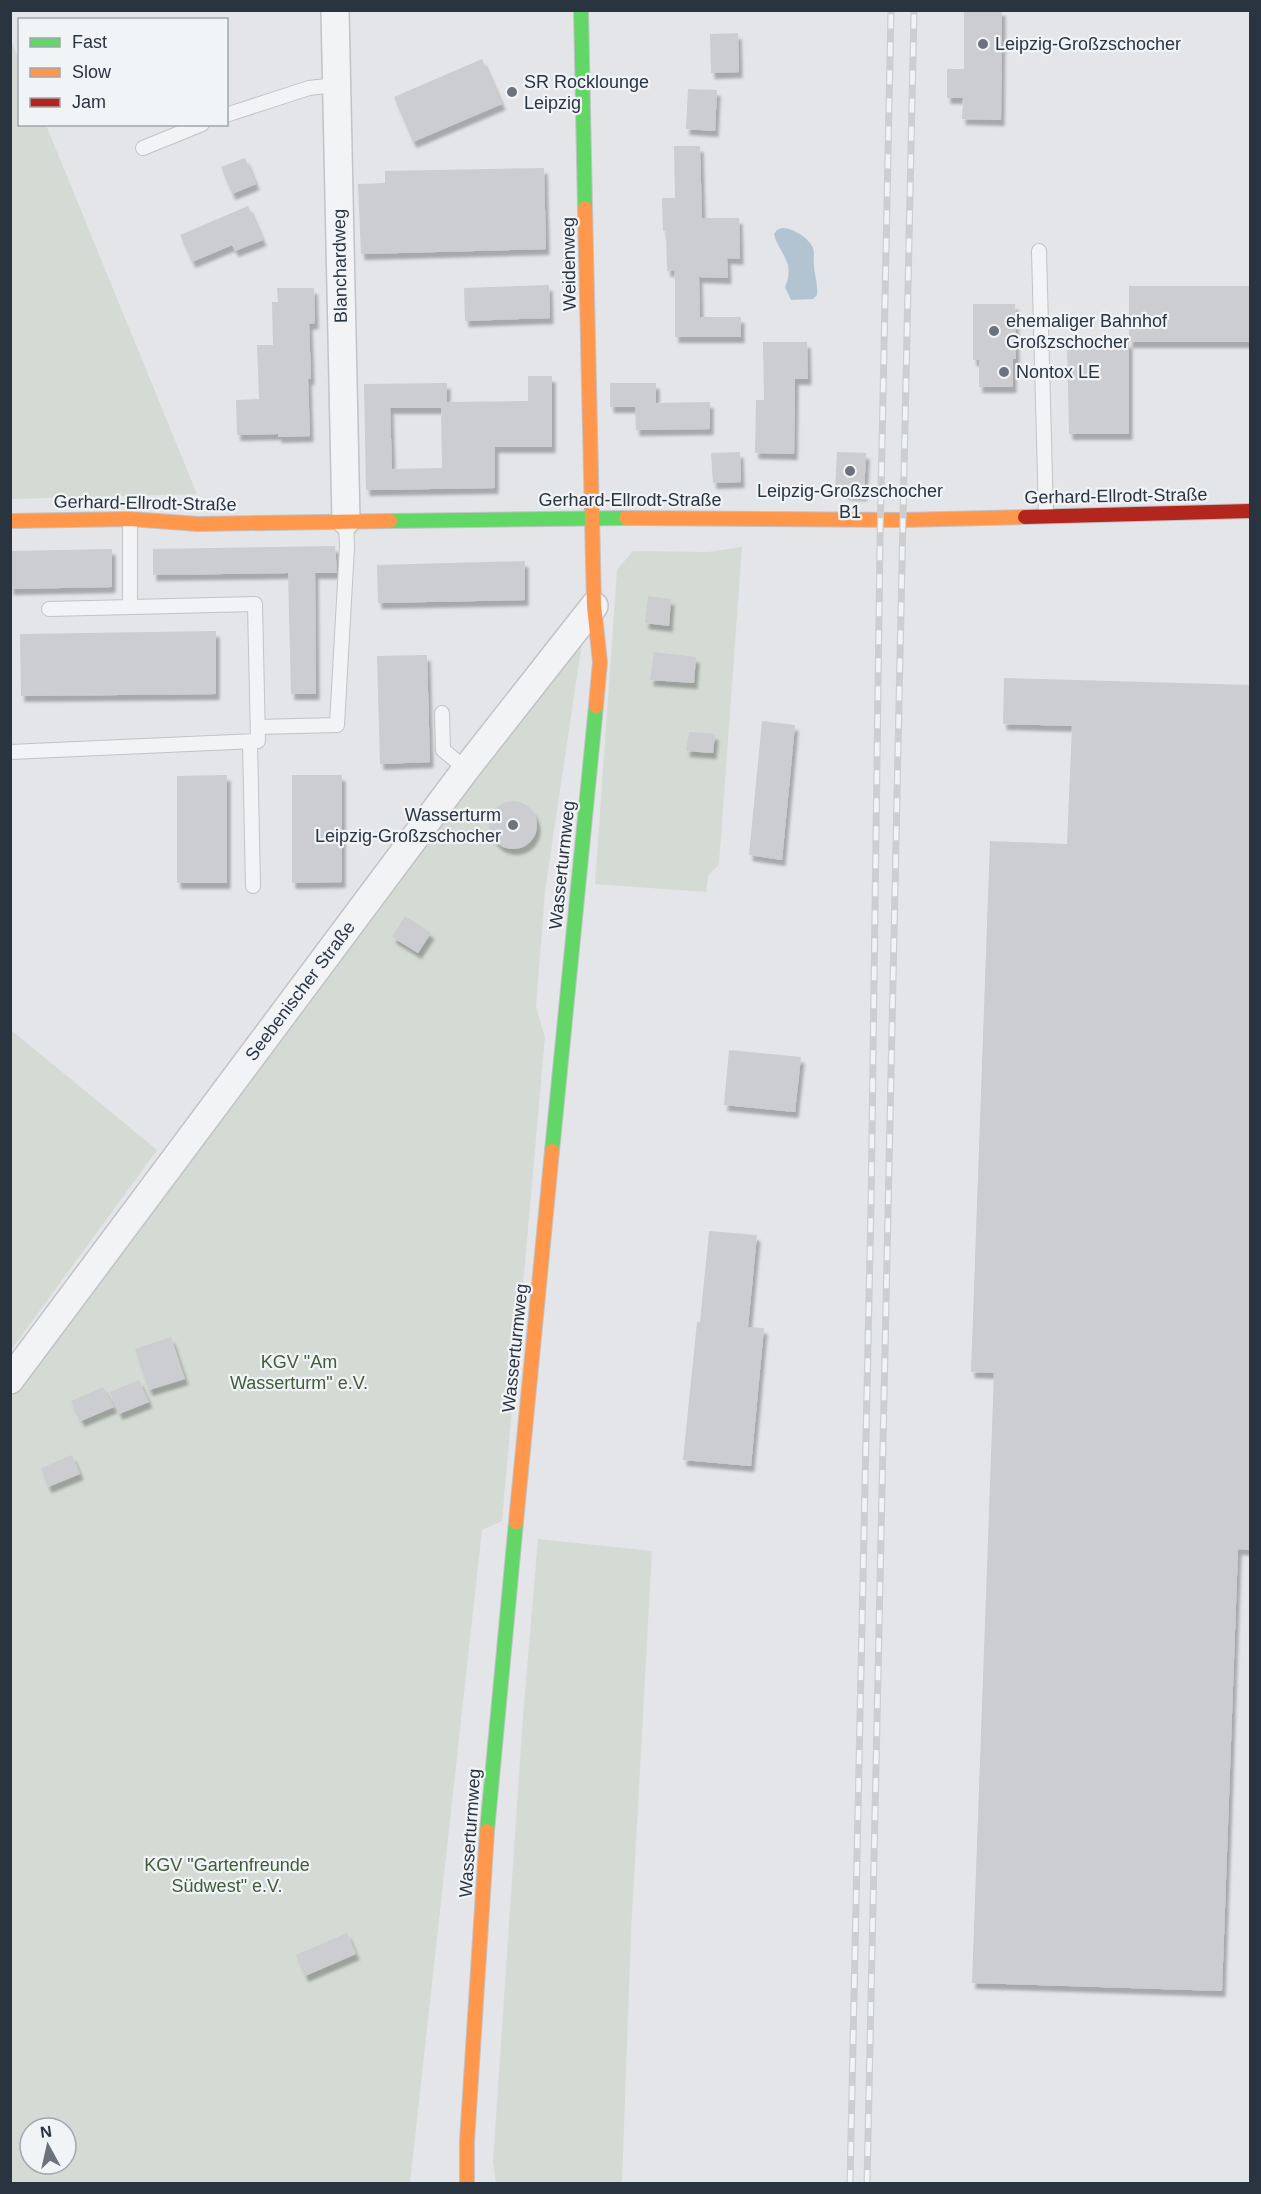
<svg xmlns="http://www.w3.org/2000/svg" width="1261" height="2194" viewBox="0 0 1261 2194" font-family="Helvetica,sans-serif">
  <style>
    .green { fill: #d4dbd4; fill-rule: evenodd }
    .water { fill: #b2c3d2 }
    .building { fill: #cbcdd0; fill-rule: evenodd; filter: url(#shadow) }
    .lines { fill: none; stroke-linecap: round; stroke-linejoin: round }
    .lane-casing { stroke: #c1c3c6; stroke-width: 16 }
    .street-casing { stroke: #c1c3c6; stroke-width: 30 }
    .fast-casing { stroke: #c1c3c6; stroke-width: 16 }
    .slow-casing { stroke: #c1c3c6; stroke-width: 16 }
    .jam-casing { stroke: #c1c3c6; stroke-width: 16 }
    .lane { stroke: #f2f3f5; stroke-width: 14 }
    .street { stroke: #f2f3f5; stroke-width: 27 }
    .fast { stroke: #63d668; stroke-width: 14 }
    .slow { stroke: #ff974d; stroke-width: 14 }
    .jam { stroke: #b3261e; stroke-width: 14 }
    .rail-casing { stroke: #ccced0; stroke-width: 7 }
    .rail { stroke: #f1f4f7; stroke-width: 4.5; stroke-dasharray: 14; stroke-linecap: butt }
    .poi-dot { fill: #6b727b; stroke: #f1f4f7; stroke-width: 2 }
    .labels { text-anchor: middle; stroke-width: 4.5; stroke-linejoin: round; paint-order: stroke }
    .poi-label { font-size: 18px; fill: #2a3441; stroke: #f1f4f7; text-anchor: start }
    .street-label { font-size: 18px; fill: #2a3441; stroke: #f1f4f7 }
    .park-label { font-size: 18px; fill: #415c38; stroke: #f1f4f7 }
  </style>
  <defs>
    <filter id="shadow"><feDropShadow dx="3.5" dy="6" stdDeviation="1.5" flood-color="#0004"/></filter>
  </defs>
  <rect width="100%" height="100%" fill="#e3e5e8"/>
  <g class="green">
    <polygon points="10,38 19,60 20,124 46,125 197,494 11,499"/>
    <polygon points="742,547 719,864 708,876 706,892 595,884 617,570 633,551 708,552"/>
    <path d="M583,636L545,891L536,1007L545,1037L502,1521L482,1530L410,2183H11L10,1399ZM30,2128H66V2164H30Z"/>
    <polygon points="11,1030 157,1150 11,1350"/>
    <polygon points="538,1539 652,1551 631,1932 622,2183 496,2183 493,2162 523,1716"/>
  </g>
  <path class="water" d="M782,228C793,228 809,238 813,248C815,254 813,261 814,267C815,277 818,285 817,295L813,299L791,300L785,287C796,262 779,254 774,234L777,230Z"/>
  <g class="building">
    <polygon points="964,10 1002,10 1001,120 962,119 963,98 947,98 947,69 964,69"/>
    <polygon points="738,33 739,72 711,73 710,34"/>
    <polygon points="482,59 502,104 413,142 394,97"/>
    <polygon points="688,89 717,90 715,131 686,129"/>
    <polygon points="674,146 700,146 702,218 739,218 740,259 727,258 728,278 699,277 700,317 741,317 741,337 675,337 675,277 674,270 667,271 666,231 663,231 662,198 675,198"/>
    <polygon points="245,158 256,184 232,194 221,167"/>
    <polygon points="544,168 546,249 361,254 358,184 385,183 385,171"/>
    <polygon points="248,206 263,240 235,251 232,245 192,262 180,235"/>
    <polygon points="549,285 550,318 465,321 464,288"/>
    <rect x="1129" y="286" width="122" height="56"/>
    <polygon points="277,288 314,288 315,323 309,324 311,379 308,379 310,436 278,437 278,434 237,435 236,400 259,399 257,345 273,345 272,302 278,302"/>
    <polygon points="973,304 1015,304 1016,359 1013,359 1013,387 979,387 979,360 973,360"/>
    <polygon points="763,342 807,342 808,379 795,379 794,454 755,453 756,400 764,400"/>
    <polygon points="1129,342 1129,434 1069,434 1067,343"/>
    <path d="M528,376H552V447H495V488L366,490L364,384L447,383V402L528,401ZM390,408H441L442,468L392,469Z"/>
    <polygon points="610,383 656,383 656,403 710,402 710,429 636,430 635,407 610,407"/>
    <polygon points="740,452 741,482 713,483 711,453"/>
    <polygon points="837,452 866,453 864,495 845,494 845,490 835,489"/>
    <polygon points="335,546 337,573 315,573 316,694 291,694 288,573 153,575 153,549"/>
    <polygon points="112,549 112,587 10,589 10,551"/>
    <polygon points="525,561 525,600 378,603 377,565"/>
    <polygon points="648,596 671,599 669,626 645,623"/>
    <polygon points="216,631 216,694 21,696 20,634"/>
    <polygon points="654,652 696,657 694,683 650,680"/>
    <polygon points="427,655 430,762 380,764 377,656"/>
    <polygon points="1004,678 1251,685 1251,1550 1238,1549 1222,1991 972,1983 994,1373 971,1372 990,841 1067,844 1072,726 1003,724"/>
    <polygon points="762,721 795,725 782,860 749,855"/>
    <polygon points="689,732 715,734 713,753 686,751"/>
    <polygon points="227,775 227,883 177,883 177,776"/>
    <polygon points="292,775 342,775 342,882 292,883"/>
    <circle cx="513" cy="825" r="24"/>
    <polygon points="405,916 431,933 418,953 392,937"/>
    <polygon points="729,1050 801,1057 795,1112 724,1105"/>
    <polygon points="709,1231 757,1235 748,1327 764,1328 751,1466 683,1460 697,1322 700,1322"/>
    <polygon points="171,1337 185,1379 149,1390 135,1349"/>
    <polygon points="139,1380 149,1402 119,1414 110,1392"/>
    <polygon points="103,1387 114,1407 81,1421 71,1401"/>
    <polygon points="72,1455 80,1474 48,1487 41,1468"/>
    <polygon points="347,1933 356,1954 305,1976 296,1955"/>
  </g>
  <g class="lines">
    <defs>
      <g id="lane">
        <polyline points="226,115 309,88 336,85"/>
        <polyline points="143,148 202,124"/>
        <polyline points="1039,251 1046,515"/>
        <polyline points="130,519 130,607"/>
        <polyline points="442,713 443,750 466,769"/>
        <polyline points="258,727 337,725 347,547 346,521"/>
        <polyline points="250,742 253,886"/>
        <polyline points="10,752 258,741 255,604 49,609"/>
      </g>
      <g id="street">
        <polyline points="335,10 346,521"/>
        <polyline points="10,1380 466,769 594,606"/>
      </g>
      <g id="fast">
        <polyline points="581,10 585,208"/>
        <polyline points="390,521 626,518"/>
        <polyline points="552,1151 596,706"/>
        <polyline points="487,1831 516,1522"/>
      </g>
      <g id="slow">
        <polyline points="585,208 594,606 600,662 596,706"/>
        <polyline points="626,518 903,520 1025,517"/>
        <polyline points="10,521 130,519 198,524 390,521"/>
        <polyline points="516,1522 552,1151"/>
        <polyline points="467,2184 467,2141 487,1831"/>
      </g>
      <polyline id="jam" points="1025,517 1250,511"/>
    </defs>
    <use href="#lane" class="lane-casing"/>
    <use href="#street" class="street-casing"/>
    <use href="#fast" class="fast-casing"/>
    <use href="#slow" class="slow-casing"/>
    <use href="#jam" class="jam-casing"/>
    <use href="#lane" class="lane"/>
    <use href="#street" class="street"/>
    <use href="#fast" class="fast"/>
    <use href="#slow" class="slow"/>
    <use href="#jam" class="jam"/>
    <defs>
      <g id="rail">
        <polyline points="850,2184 871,1205 880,541 891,10"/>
        <polyline points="867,2184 914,10"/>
      </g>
    </defs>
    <use href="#rail" class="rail-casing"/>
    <use href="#rail" class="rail"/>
  </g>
  <g class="poi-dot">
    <circle cx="983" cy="44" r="6"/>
    <circle cx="512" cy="92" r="6"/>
    <circle cx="994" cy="331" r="6"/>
    <circle cx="1004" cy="372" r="6"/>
    <circle cx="850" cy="471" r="6"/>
    <circle cx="513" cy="825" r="6"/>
  </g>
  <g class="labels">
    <g class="poi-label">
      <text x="995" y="50">Leipzig-Großzschocher</text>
      <text x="524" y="88">SR Rocklounge<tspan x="524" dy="21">Leipzig</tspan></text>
      <text x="1006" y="327">ehemaliger Bahnhof<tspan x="1006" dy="21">Großzschocher</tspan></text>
      <text x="1016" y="378">Nontox LE</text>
      <text x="850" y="497" text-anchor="middle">Leipzig-Großzschocher<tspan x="850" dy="21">B1</tspan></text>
      <text x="501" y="821" text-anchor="end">Wasserturm<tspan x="501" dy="21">Leipzig-Großzschocher</tspan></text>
    </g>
    <g class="street-label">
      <text transform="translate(569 264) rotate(-91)" y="6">Weidenweg</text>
      <text transform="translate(340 266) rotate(-91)" y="6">Blanchardweg</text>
      <text transform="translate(1116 496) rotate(-1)" y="6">Gerhard-Ellrodt-Straße</text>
      <text x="630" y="506">Gerhard-Ellrodt-Straße</text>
      <text transform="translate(145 503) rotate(1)" y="6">Gerhard-Ellrodt-Straße</text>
      <text transform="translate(562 865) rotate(-84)" y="6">Wasserturmweg</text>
      <text transform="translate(300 991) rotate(-53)" y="6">Seebenischer Straße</text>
      <text transform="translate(515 1348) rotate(-84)" y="6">Wasserturmweg</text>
      <text transform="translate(470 1833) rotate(-86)" y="6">Wasserturmweg</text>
    </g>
    <g class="park-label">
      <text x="299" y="1368">KGV "Am<tspan x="299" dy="21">Wasserturm" e.V.</tspan></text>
      <text x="227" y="1871">KGV "Gartenfreunde<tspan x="227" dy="21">Südwest" e.V.</tspan></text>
    </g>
  </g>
  <rect width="1261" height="2194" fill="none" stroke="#2a3441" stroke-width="24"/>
  <rect x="18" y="18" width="210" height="108" fill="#f1f4f7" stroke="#a1a7ae" stroke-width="1.5"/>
  <rect x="30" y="38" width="30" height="9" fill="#63d668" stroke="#a1a7ae" stroke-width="1.5"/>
  <text x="72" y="48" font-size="18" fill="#2a3441">Fast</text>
  <rect x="30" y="68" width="30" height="9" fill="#ff974d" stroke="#a1a7ae" stroke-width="1.5"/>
  <text x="72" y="78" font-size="18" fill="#2a3441">Slow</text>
  <rect x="30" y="98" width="30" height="9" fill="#b3261e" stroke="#a1a7ae" stroke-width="1.5"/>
  <text x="72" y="108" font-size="18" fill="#2a3441">Jam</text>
  <g transform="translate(48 2146) rotate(352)"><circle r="28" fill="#f1f4f7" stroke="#a1a7ae" stroke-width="1.5"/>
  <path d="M0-4.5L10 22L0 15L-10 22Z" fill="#6b727b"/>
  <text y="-9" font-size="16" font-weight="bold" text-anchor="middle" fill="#2a3441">N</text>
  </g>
</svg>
